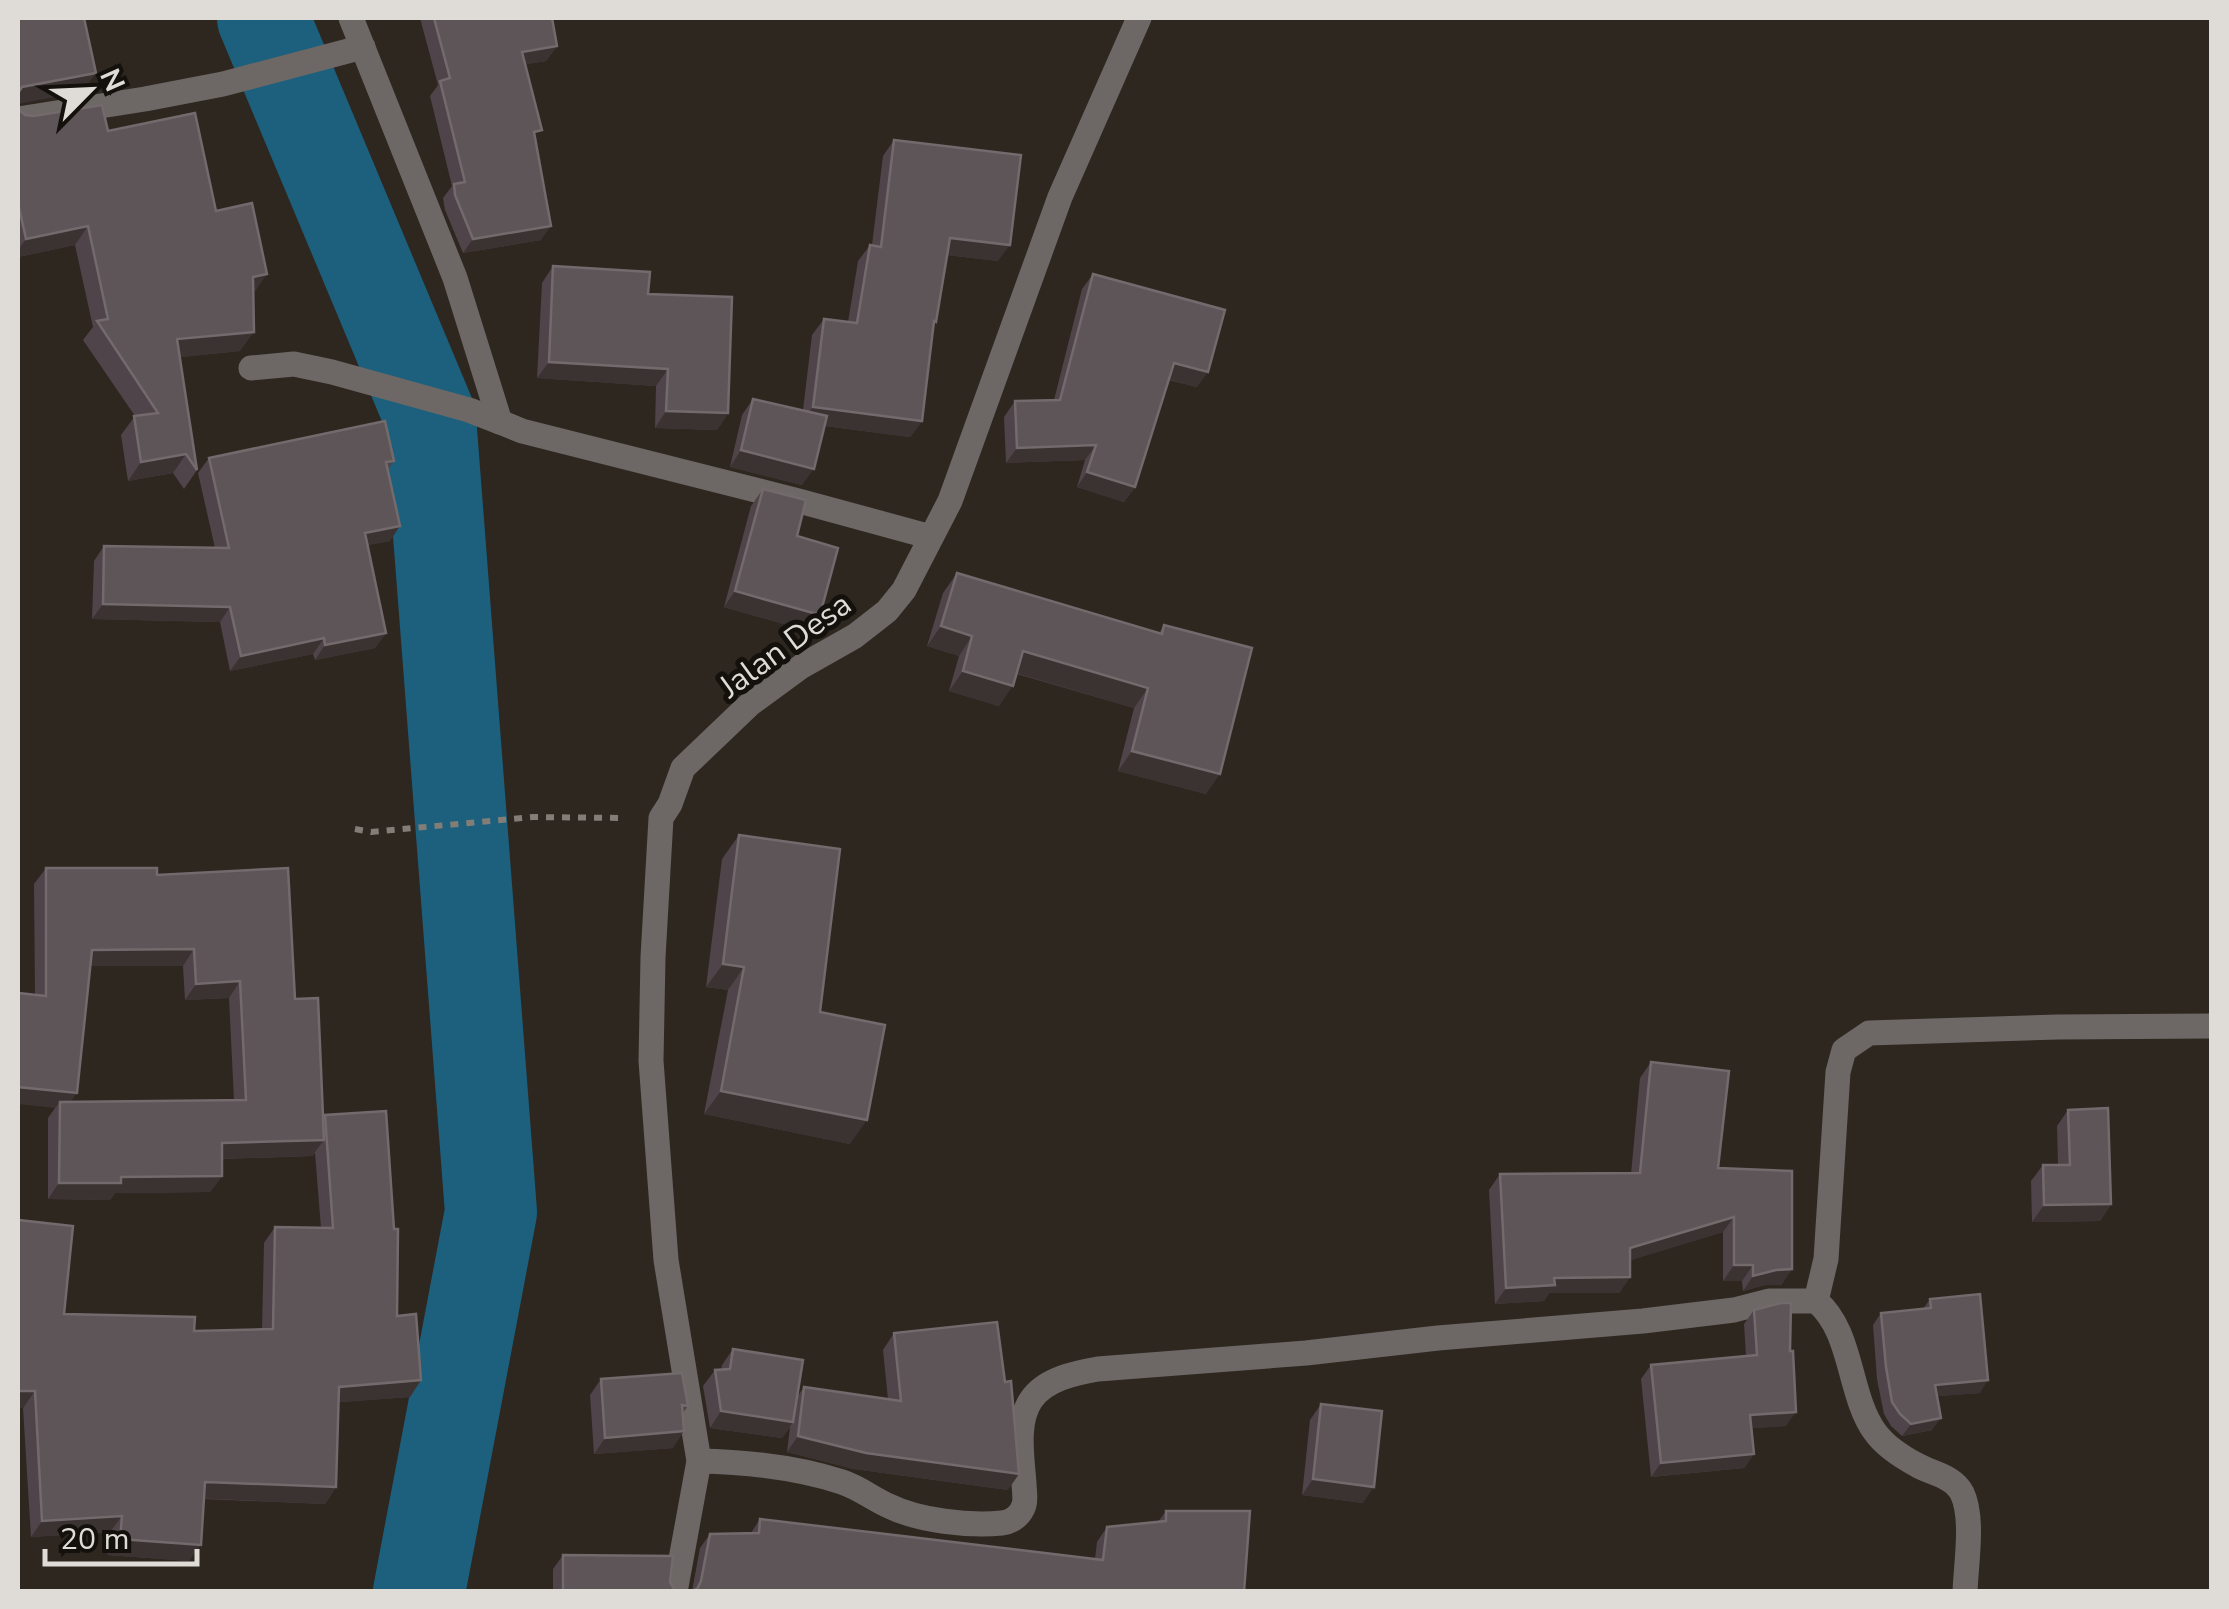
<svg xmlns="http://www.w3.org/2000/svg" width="2229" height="1609" viewBox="0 0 2229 1609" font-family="'Nunito Sans',sans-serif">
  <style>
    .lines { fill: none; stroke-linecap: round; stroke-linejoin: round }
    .river { stroke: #1c607e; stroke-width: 92 }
    .path { stroke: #827d77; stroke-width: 6; stroke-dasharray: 8 8; stroke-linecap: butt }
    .minor { stroke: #6d6865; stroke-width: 25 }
    .wall { fill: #4f4449; fill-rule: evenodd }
    .shaded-wall { fill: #3b3232 }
    .building { fill: #5e5558; stroke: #726a6c; stroke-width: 2.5 }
    .labels { text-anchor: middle; stroke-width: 10; stroke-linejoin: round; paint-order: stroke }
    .street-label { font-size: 32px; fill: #dfdbd6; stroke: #14110d }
  </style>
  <rect width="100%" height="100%" fill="#2e2720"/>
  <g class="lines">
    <polyline class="river" points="263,18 430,417 491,1212 419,1592"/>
    <polyline class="path" points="355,829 371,832 533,817 623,818"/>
    <g class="minor">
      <polyline points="351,18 455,278 500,422 522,431 799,501 931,537"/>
      <polyline points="18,119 145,99 223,84 363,47"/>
      <polyline points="251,368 294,364 332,372 469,410 500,422"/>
      <polyline points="1816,1301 1826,1259 1838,1072 1844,1050 1869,1033 2058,1027 2212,1026"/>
      <path d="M699,1461C748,1462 796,1467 842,1482C860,1488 873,1499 889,1506C919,1521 969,1526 1002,1523C1012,1522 1021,1515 1024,1505C1026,1498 1024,1490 1024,1483C1022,1457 1016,1422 1031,1400C1045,1379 1075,1373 1098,1369L1306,1353L1438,1338L1643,1321L1734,1310L1769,1301H1816C1853,1331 1848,1395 1875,1432C1885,1446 1902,1457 1917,1465C1933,1474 1953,1476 1962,1493C1974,1518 1966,1563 1965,1592"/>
      <polyline points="675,1592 699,1461 666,1260 651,1061 653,957 661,818 670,804 683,768 750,704 802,666 855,636 887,611 904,590 950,501 1060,197 1139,18"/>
    </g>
  </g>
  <g class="wall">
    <polygon points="420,18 552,18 557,46 546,61 526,64 535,140 541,240 463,253 445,210 443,198 452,186 430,96 438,85"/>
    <polygon points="18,105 18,109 25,115 108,131 216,211 254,293 240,351 180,357 197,470 184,489 173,473 128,481 121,435 135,416 83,340 93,327 75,245 18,257"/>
    <polygon points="894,140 998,261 947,255 936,322 934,326 922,421 910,437 825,426 802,485 730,467 742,415 753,399 803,410 812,335 824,319 848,322 858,261 870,245 872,245 883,156"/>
    <polygon points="553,266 648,294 728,413 717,430 655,428 656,386 537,378 542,283"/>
    <polygon points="1093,274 1197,387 1169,380 1135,487 1124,502 1077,487 1085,460 1006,463 1004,417 1015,401 1054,400 1082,289"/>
    <polygon points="209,458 394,461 388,469 390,541 367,545 386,633 375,648 315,660 313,654 230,671 220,622 92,619 94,561 104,546 215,548 198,473"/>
    <polygon points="763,489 797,536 820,615 808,631 724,607 751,506"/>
    <polygon points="957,573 1159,633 1164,625 1206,794 1118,771 1134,708 1017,674 999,706 949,691 959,656 927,646 943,593"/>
    <polygon points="739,835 820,1012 850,1144 704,1114 728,990 706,987 722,859"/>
    <path d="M46,868L157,875L295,999L323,1118L325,1115L421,1380L410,1397L339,1402L336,1487L325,1504L204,1499L189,1561L108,1555L110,1532L31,1537L23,1408L64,1314L194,1331L262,1330L264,1243L275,1227L321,1228L315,1153L312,1156L222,1159V1176L210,1192L115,1193L110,1200L48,1199V1118L55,1108L35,995L34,884ZM90,966H183L185,1000L229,998L234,1100L71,1102Z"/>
    <polygon points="1651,1062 1718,1168 1792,1269 1781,1285 1765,1285 1743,1291 1742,1281 1723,1281 1723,1232 1630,1260 1630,1277 1619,1293 1549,1293 1544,1301 1495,1304 1489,1190 1500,1174 1631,1174 1640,1078"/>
    <polygon points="2068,1110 2111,1204 2100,1221 2032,1222 2031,1181 2043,1165 2058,1165 2057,1126"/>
    <polygon points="1930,1299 1980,1393 1937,1396 1932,1430 1902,1436 1891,1426 1884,1414 1877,1379 1873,1325 1881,1313 1923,1309"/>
    <polygon points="1754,1310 1786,1426 1752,1428 1754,1454 1744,1468 1651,1477 1641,1379 1651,1365 1746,1356 1744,1324"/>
    <polygon points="894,1333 1008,1490 854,1469 787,1452 790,1427 782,1438 710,1428 703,1386 715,1370 721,1370 722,1365 733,1349 797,1397 804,1387 888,1399 883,1350"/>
    <polygon points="601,1379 688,1406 683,1413 673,1448 594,1454 590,1395"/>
    <polygon points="1321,1404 1363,1503 1302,1495 1310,1420"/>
    <polygon points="1166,1511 1244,1592 692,1591 700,1548 710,1534 751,1533 760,1519 1095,1559 1097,1542 1107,1527 1158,1522"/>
    <polygon points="563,1555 670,1582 674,1589 679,1592 553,1592 553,1569"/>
  </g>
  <g class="shaded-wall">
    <polygon points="557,46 546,61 512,67 522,52"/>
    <polygon points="96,73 82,92 18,104 18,93 22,87"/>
    <polygon points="88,226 75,245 18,257 18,250 26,239"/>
    <polygon points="551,226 541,240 463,253 473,239"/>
    <polygon points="950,238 1010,245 998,261 938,254"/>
    <polygon points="267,274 254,293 253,277"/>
    <polygon points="254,332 240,351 164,359 177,339"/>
    <polygon points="549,362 668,369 656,386 537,378"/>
    <polygon points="1174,363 1208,372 1197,387 1164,378"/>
    <polygon points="813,407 922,421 910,437 801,423"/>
    <polygon points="666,411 728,413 717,430 655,428"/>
    <polygon points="1096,445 1085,460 1006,463 1017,448"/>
    <polygon points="741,450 814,469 802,485 730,467"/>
    <polygon points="186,454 173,473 128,481 141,462"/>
    <polygon points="1087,472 1135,487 1124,502 1077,487"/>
    <polygon points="400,526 390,541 354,548 365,533"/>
    <polygon points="735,591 820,615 808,631 724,607"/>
    <polygon points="103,604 230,607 220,622 92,619"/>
    <polygon points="941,626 972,636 959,656 927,646"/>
    <polygon points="386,633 375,648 315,660 325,645"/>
    <polygon points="324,638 313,654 230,671 241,656"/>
    <polygon points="1023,651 1148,688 1134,708 1009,671"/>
    <polygon points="963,671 1013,686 999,706 949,691"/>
    <polygon points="1132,751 1220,774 1206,794 1118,771"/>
    <polygon points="194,949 183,966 81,966 92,950"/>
    <polygon points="723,964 744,967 728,990 706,987"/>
    <polygon points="240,981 229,998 185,1000 196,984"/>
    <polygon points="18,1087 77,1093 66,1109 60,1102 55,1108 18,1104"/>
    <polygon points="721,1091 867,1120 850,1144 704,1114"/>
    <polygon points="324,1140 312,1156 210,1159 222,1143"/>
    <polygon points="222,1176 210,1192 115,1193 110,1200 48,1199 59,1183 121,1177"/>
    <polygon points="2111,1204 2100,1221 2032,1222 2044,1205"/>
    <polygon points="1734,1217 1723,1232 1619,1264 1630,1248"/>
    <polygon points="1734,1265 1753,1265 1742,1281 1723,1281"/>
    <polygon points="1792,1269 1781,1285 1765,1285 1743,1291 1753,1276 1776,1270"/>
    <polygon points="1630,1277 1619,1293 1549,1293 1544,1301 1495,1304 1506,1288 1554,1278"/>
    <polygon points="421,1380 410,1397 328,1403 339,1387"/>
    <polygon points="1988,1380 1980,1393 1926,1397 1935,1385"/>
    <polygon points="18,1391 35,1391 23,1408 18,1408"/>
    <polygon points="721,1411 793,1422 782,1438 710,1428"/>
    <polygon points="1796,1412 1786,1426 1740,1429 1750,1415"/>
    <polygon points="1941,1418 1932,1430 1902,1436 1911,1424"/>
    <polygon points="684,1431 673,1448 594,1454 605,1438"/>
    <polygon points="798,1436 1019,1474 1008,1490 854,1469 787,1452"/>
    <polygon points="1754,1454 1744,1468 1651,1477 1661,1463"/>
    <polygon points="1313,1479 1374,1487 1363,1503 1302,1495"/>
    <polygon points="205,1482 336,1487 325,1504 194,1498"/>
    <polygon points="122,1516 110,1532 31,1537 42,1521"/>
    <polygon points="120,1539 201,1545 189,1561 108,1555"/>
  </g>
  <g class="building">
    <polygon points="18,18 84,18 96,73 22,87 18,93"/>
    <polygon points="434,18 552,18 557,46 522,52 542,130 534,132 551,226 473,239 455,195 454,184 465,182 440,81 450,78"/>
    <polygon points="18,105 18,109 25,115 34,116 102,105 108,131 195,113 216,211 252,203 267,274 253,277 254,332 177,339 197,470 186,454 141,462 134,416 158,413 97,321 108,319 88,226 26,239 18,203"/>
    <polygon points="894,140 1021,155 1010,245 950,238 936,322 934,321 922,421 813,407 824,319 857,323 870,245 881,247"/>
    <polygon points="553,266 650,272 648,294 732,297 728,413 666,411 668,369 549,362"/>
    <polygon points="1093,274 1225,310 1208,372 1174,363 1135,487 1087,472 1096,445 1017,448 1015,401 1060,400"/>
    <polygon points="753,399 827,416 814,469 741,450"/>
    <polygon points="385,421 394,461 386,462 400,526 365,533 386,633 325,645 324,638 241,656 230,607 103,604 104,546 229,548 209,458"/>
    <polygon points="763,489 806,500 797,536 838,548 820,615 735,591"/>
    <polygon points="957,573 1162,634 1164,625 1252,648 1220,774 1132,751 1148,688 1023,651 1013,686 963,671 972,636 941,626"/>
    <polygon points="739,835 840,849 820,1012 885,1025 867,1120 721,1091 744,967 723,964"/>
    <polygon points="46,868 157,868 157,875 288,868 295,999 318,998 324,1140 222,1143 222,1176 121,1177 121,1183 59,1183 60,1102 246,1100 240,981 196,984 194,949 92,950 77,1093 18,1087 18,993 46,996"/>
    <polygon points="1651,1062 1729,1071 1718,1168 1792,1171 1792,1269 1776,1270 1753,1276 1753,1265 1734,1265 1734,1217 1630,1248 1630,1277 1554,1278 1555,1285 1506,1288 1500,1174 1640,1173"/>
    <polygon points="2108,1108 2111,1204 2044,1205 2043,1165 2070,1165 2068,1110"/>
    <polygon points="386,1111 394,1229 398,1229 397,1316 416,1314 421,1380 339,1387 336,1487 205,1482 201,1545 120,1539 122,1516 42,1521 35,1391 18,1391 18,1220 73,1226 64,1314 195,1317 194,1331 273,1329 275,1227 333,1228 325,1115"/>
    <polygon points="1980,1294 1988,1380 1935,1385 1941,1418 1911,1424 1900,1414 1892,1402 1886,1367 1881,1313 1931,1308 1930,1299"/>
    <polygon points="1781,1303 1791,1303 1790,1351 1793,1351 1796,1412 1750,1415 1754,1454 1661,1463 1651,1365 1757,1355 1754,1310"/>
    <polygon points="997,1322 1005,1382 1011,1381 1019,1474 866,1453 798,1436 804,1387 901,1401 894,1333"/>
    <polygon points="733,1349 803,1360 793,1422 721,1411 715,1370 730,1369"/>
    <polygon points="682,1373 688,1406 682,1405 684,1431 605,1438 601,1379"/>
    <polygon points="1321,1404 1382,1411 1374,1487 1313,1479"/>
    <polygon points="1166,1511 1250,1511 1244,1592 689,1592 697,1589 701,1581 710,1534 759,1533 760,1519 1103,1560 1107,1527 1166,1521"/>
    <polygon points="563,1555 673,1556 670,1582 674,1589 679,1592 563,1592"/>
  </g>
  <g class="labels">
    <g class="street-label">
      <text transform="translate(785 645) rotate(-36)" y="11">Jalan Desa</text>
    </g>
  </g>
  <rect width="2229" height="1609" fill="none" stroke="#dfdbd6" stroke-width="40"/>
  <g transform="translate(90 90) rotate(66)" stroke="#14110d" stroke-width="8" paint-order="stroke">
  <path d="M0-8L18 38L0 25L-18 38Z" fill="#dfdbd6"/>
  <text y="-15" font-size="28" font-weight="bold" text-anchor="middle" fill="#dfdbd6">N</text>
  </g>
  <path d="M45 1549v15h152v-15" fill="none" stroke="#dfdbd6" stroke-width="5"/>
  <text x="60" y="1549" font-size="30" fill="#dfdbd6" stroke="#14110d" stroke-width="8" paint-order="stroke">20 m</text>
</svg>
